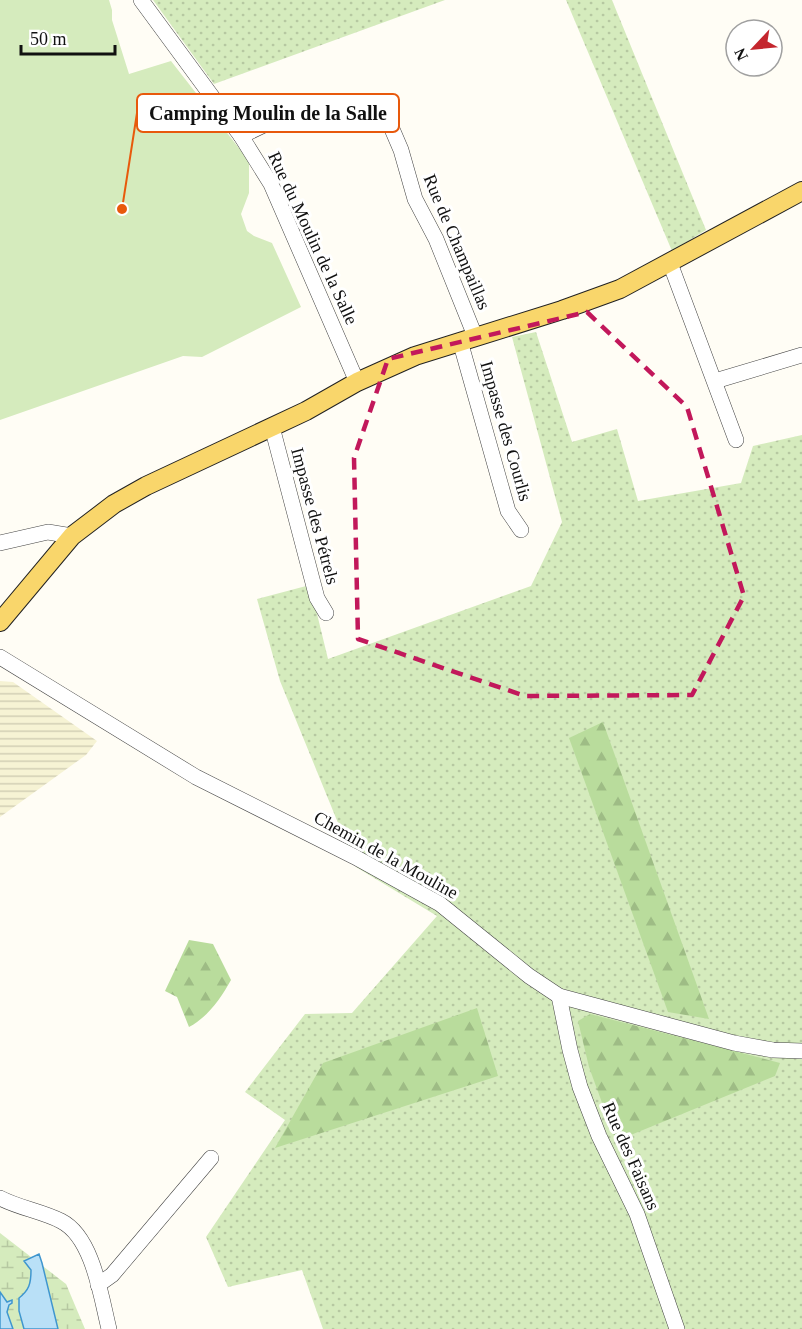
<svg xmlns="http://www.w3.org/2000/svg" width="802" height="1329" viewBox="0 0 802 1329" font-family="Georgia,serif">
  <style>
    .farmland { fill: url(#farmland-rules) }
    .grass { fill: url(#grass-dots) }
    .forest { fill: url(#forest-firs) }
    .wetland { fill: url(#wetland-marsh) }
    .park { fill: #d5ebbd }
    .water { fill: #b9e0f7; stroke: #3f96cf; stroke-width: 1.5 }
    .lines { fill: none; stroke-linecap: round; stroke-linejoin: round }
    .minor-casing { stroke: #444; stroke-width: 16 }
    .major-casing { stroke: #222; stroke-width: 20 }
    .minor { stroke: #fff; stroke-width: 15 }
    .major { stroke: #f9d66b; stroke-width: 18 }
    .marked { fill: none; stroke: #c2185b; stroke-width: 4.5; stroke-dasharray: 12 8; stroke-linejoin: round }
    .labels { text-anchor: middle; stroke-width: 6; stroke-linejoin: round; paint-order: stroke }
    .street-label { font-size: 18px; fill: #111; stroke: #fff }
    .leader { fill: none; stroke: #e8590c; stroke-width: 2 }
    .callout-dot { fill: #e8590c; stroke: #fff; stroke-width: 2 }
    .callout { fill: #fff; stroke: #e8590c; stroke-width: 2 }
    .callout-label { font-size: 20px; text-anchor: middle; font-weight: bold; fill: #111 }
  </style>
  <defs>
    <pattern id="farmland-rules" width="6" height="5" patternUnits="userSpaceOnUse" patternTransform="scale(1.5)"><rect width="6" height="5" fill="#f6f3d4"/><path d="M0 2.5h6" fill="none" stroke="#d2cfb5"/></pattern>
    <pattern id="grass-dots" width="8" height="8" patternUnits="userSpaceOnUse" patternTransform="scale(1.5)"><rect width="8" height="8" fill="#d5ebbd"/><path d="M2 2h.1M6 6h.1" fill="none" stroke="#b6c8a1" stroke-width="1.8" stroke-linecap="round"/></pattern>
    <pattern id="forest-firs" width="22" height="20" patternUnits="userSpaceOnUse" patternTransform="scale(1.5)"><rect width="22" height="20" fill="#b9dc9c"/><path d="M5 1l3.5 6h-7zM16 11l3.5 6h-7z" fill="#9ebc85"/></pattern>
    <pattern id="wetland-marsh" width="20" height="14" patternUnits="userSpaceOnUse" patternTransform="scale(1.5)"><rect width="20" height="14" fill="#d5ebbd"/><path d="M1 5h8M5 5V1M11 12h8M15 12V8" fill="none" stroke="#b6c8a1"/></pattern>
  </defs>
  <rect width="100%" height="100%" fill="#fffdf5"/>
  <polygon class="farmland" points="0,681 13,682 97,741 86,755 0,817"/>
  <g class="grass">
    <polygon points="153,0 445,0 214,84"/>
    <polygon points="566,0 612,0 706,230 672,251"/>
    <polygon points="536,332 572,442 617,429 638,501 741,483 753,446 802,435 802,1329 323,1329 302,1270 228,1287 206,1237 285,1120 245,1092 305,1014 352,1013 437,916 356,867 280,681 257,599 310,585 328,659 531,586 562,522 512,337"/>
  </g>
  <g class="forest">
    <polygon points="603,722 709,1019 668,1012 569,738"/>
    <path d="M189,940L213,944L231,980C221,998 208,1017 189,1027L177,997L165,991Z"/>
    <polygon points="477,1008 498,1076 275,1148 323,1063"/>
    <polygon points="590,1014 780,1063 775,1076 616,1141 589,1067 578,1021"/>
  </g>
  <polygon class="wetland" points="0,1233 66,1284 85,1329 0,1329"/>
  <polygon class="park" points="0,0 109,0 112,10 112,20 129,74 171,61 249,161 249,193 241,214 247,231 254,236 272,243 301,307 202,357 183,356 0,420"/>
  <g class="water">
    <path d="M39,1254L42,1263L58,1329H24L19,1311V1298C29,1290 31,1284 31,1270L24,1261Z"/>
    <polygon points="0,1292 7,1302 12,1300 12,1303 9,1305 7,1312 13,1329 0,1329"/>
  </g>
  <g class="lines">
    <defs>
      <g id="minor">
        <polyline points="141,0 241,136 271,184 357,382"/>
        <polyline points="368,104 386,115 401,150 415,199 436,239 475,336"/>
        <polyline points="241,136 289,113"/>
        <polyline points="670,263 736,440"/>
        <polyline points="460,341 508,511 521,530"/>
        <polyline points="715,381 802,355"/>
        <polyline points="272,427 317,598 326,613"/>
        <polyline points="0,543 48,532 72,536"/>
        <polyline points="0,657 196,777 355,857 440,904 529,976 559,996 734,1043 773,1050 802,1051"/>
        <polyline points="559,996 570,1050 580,1087 599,1136 637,1214 677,1329"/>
        <path d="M0,1198C19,1208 41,1211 61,1221C93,1237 101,1297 109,1329"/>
        <polyline points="98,1285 112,1275 211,1158"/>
      </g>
      <polyline id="major" points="0,622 72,536 114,504 146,486 306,411 357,382 415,356 562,310 620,289 802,191"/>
    </defs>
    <use href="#minor" class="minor-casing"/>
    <use href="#major" class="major-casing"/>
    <use href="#minor" class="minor"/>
    <use href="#major" class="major"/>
  </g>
  <path class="marked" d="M587,312L687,407L744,596L692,695L525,696L358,639L354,458L388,359Z"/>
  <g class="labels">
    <g class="street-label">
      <text transform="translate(313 238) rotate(65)" y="6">Rue du Moulin de la Salle</text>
      <text transform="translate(457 242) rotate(67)" y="6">Rue de Champaillas</text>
      <text transform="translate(506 431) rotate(74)" y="6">Impasse des Courlis</text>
      <text transform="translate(315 516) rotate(75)" y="6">Impasse des Pétrels</text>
      <text transform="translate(386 855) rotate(29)" y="6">Chemin de la Mouline</text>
      <text transform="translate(631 1156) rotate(66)" y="6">Rue des Faisans</text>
    </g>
  </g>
  <path class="leader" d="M122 209L137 113"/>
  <circle class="callout-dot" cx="122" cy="209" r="6"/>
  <rect class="callout" x="137" y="94" width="262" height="38" rx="6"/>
  <g class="callout-label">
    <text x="268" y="120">Camping Moulin de la Salle</text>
  </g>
  <g transform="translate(754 48) rotate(244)"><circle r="28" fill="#ffffff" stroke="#a0a0a0" stroke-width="1.5"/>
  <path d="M0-4.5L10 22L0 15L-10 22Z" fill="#c4262e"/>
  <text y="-9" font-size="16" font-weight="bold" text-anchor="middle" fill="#111111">N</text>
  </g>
  <path d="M21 45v9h94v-9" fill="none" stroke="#111111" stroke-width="3"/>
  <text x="30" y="45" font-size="18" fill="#111111" stroke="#ffffff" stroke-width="4.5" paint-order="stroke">50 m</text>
</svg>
